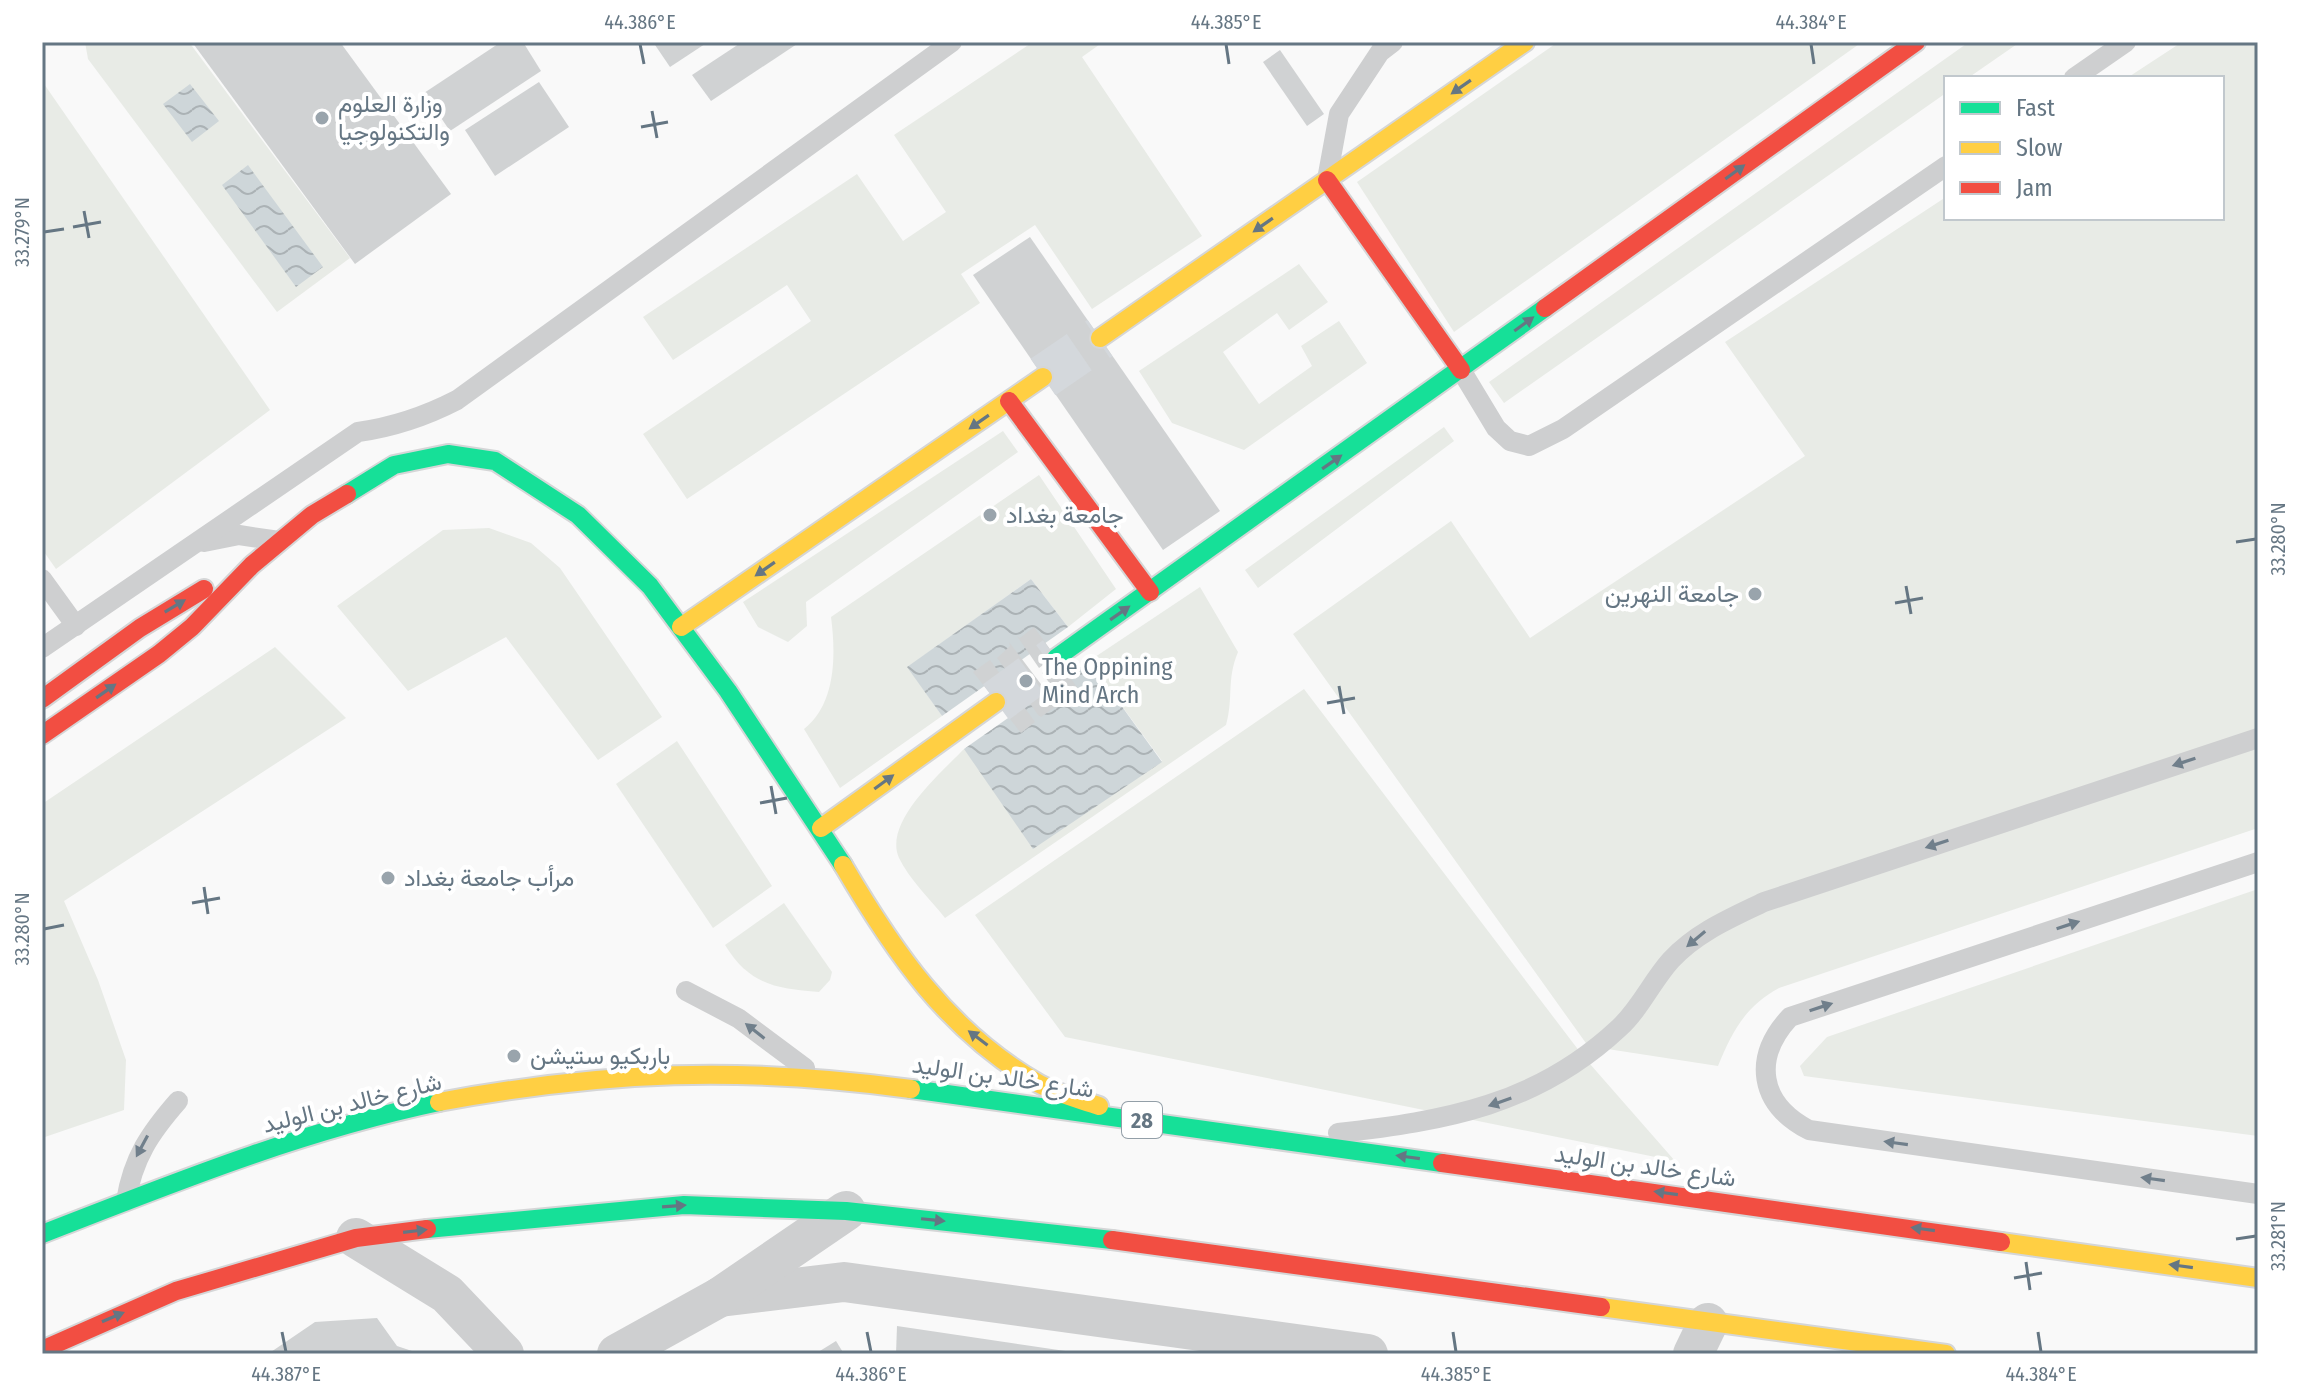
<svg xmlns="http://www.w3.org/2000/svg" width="2300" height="1396" viewBox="0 0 2300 1396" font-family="'Fira Sans Condensed',Vazirmatn,sans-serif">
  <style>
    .grass { fill: #e8ebe6 }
    .water { fill: url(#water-waves) }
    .building { fill: #d0d2d3 }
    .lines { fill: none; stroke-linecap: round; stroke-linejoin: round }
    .secondary-tunnel { stroke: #d4d8dc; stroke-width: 44; stroke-dasharray: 44 22; stroke-linecap: butt }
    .fast-casing { stroke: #d5d6d7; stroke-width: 22 }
    .slow-casing { stroke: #d5d6d7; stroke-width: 22 }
    .jam-casing { stroke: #d5d6d7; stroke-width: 22 }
    .lane { stroke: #cecfd0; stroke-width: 20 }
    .street { stroke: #cecfd0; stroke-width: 40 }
    .fast { stroke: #16e098; stroke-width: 18 }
    .slow { stroke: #ffcf43; stroke-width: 18 }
    .jam { stroke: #f24e42; stroke-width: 18 }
    .oneway { fill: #657683 }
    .oneway2 { fill: #707f8b }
    .ticks { fill: none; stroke: #657683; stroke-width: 3 }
    .poi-dot { fill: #99a4ac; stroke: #fff; stroke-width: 3 }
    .labels { text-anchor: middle; stroke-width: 8; stroke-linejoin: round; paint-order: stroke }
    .shield { fill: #fff; stroke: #939fa8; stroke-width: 2 }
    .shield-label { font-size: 22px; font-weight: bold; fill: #657683 }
    .poi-label { font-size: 24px; fill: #657683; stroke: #fff; text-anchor: start }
    .street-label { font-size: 24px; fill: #657683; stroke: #fff }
    .neatline { fill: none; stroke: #657683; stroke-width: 3 }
    .ticks-label { font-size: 20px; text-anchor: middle; fill: #657683 }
  </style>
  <defs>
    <pattern id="water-waves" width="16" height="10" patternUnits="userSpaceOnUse" patternTransform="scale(2)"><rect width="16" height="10" fill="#ced6d9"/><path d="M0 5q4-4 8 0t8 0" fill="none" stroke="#abb2b5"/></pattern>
  </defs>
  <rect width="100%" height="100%" fill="#f9f9f9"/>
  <g class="grass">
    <polygon points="85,42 189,42 350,258 277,312 88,59"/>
    <polygon points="1033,42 1103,42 1082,57 1202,236 1092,309 1035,225 961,274 980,303 687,499 643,434 811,321 787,285 673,360 643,317 857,174 903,241 946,212 894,135"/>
    <polygon points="1558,42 1862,42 1454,332 1357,182"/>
    <polygon points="1969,42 2020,42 1968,78 1946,78 1946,93 1504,403 1489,382"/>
    <path d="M2182,42H2254L2258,48V828L1779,988C1745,1007 1733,1030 1718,1066L1588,1046L1293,634L1451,521L1530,638L1805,456L1725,342L1946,197V218H2222V78H2127Z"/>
    <polygon points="42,81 270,410 56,569 42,549"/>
    <polygon points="1299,264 1328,302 1289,330 1277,313 1223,352 1259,404 1312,366 1301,346 1339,321 1367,363 1244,450 1172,423 1139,371"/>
    <polygon points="1444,427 1454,441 1258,588 1245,570"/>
    <polygon points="1003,431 1018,452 806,602 807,626 788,642 758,627 743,602"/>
    <path d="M1039,475L1116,589L1068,627L1031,579L908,667L942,716L840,788L804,729C836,704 836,655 831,617Z"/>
    <polygon points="489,528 531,543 560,568 662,717 598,760 506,637 408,691 337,606 443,530"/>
    <path d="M1200,587L1238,652C1226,681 1234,697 1226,725L945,918C931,900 909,879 899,858C883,822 941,773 964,749L1162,761L1089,661Z"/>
    <polygon points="275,647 346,718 64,901 98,980 126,1060 124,1110 42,1138 42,804"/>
    <polygon points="1304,689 1583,1056 1675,1161 1065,1037 975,915"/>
    <polygon points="677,741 772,886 713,928 616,784"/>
    <polygon points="2258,889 2258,1136 1804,1076 1800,1066 1827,1037"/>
    <path d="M784,903L832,972L830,980L819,992C775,989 749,984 725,945Z"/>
  </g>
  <g class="water">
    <polygon points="190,84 219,121 192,142 163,104"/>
    <polygon points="248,165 323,267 296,287 222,185"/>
    <polygon points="1031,579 1068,627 942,716 907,667"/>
    <polygon points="1089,661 1162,762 1033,849 964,749"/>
  </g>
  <g class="building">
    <polygon points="192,42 340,42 451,194 355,264"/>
    <polygon points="501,42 523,42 541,71 450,131 424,93"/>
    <polygon points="653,42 708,42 670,67"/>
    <polygon points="742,42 800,42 711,101 692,75"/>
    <polygon points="1280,50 1324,114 1307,126 1263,62"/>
    <polygon points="539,82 569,127 495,176 465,130"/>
    <polygon points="1030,237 1220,511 1163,550 973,275"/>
    <polygon points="1034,627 1055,656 1039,668 1017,636 1020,638"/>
    <polygon points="1009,642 1056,704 1057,709 1055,707 1041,717 1038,715 1020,689 1035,678 1031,674 1017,685 997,658 1010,646"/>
    <polygon points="990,660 1035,722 1021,733 973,672"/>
    <polygon points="1058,661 1079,690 1063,701 1042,673"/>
    <polygon points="377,1318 397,1346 421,1354 268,1354 315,1322"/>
    <polygon points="897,1326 1072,1352 1072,1354 896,1354"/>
    <polygon points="836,1341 844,1354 815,1354"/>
  </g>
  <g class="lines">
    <g class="secondary-tunnel">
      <polyline points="1043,377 1100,338"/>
      <polyline points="996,702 1056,658"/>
    </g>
    <defs>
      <g id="fast">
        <polyline points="347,494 394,465 448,454 495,461 578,515 650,586 728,691 843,865"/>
        <polyline points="1056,658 1545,308"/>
        <polyline points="911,1089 1442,1163"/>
        <polyline points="427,1229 684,1205 846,1211 1112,1240"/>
        <path d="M42,1234C173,1183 301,1131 439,1102"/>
      </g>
      <g id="slow">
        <polyline points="1100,338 1525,42"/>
        <polyline points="681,627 1043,377"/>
        <polyline points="821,828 996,702"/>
        <path d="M843,865C894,952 947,1030 1036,1082C1054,1093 1079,1099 1099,1106"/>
        <path d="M439,1102C606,1071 742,1066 911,1089"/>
        <polyline points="2001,1242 2258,1278"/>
        <polyline points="1601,1307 1946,1354"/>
      </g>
      <g id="jam">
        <polyline points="1327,180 1461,370"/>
        <polyline points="1545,308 1916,42"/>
        <polyline points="1009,401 1150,592"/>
        <polyline points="42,699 140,628 204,589"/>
        <polyline points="42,735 159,654 192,627 252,565 312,515 347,494"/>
        <polyline points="1442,1163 2001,1242"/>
        <polyline points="1112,1240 1601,1307"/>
        <polyline points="42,1350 176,1291 356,1238 427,1229"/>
      </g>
    </defs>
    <use href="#fast" class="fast-casing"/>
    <use href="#slow" class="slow-casing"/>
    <use href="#jam" class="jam-casing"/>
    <g class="lane">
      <polyline points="2074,78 2126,42"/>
      <polyline points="1328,174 1339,114 1380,52 1393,42"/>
      <polyline points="1461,370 1496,428 1510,441 1529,446 1563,429 1946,166"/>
      <polyline points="204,542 239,535 279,541"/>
      <polyline points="42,579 76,626"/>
      <path d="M42,648L358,432C394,427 424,417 457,400L952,42"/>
      <path d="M2258,862L1790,1017C1752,1058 1759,1104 1809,1130L2258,1194"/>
      <polyline points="686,991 738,1018 805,1068"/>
      <path d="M1338,1133C1445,1121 1537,1105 1619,1028C1640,1009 1652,981 1671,960C1697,932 1731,918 1764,902L2258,738"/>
      <path d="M126,1201C133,1158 150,1133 178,1101"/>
    </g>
    <g class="street">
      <polyline points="356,1238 447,1294 504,1354"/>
      <polyline points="720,1297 844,1282 1368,1354"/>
      <polyline points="617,1354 720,1297 846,1211"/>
      <polyline points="1693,1354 1708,1323"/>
    </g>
    <use href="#fast" class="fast"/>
    <use href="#slow" class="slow"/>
    <use href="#jam" class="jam"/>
  </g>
  <defs><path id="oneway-solid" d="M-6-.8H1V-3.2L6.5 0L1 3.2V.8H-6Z" transform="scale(2)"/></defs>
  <g class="oneway">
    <use href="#oneway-solid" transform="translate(1461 87) rotate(145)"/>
    <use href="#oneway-solid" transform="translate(1735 172) rotate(-36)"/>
    <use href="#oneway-solid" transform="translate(1263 225) rotate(145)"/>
    <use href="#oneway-solid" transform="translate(1524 324) rotate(-36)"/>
    <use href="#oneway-solid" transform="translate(979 422) rotate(145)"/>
    <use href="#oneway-solid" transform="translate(1332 462) rotate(-35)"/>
    <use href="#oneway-solid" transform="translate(765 569) rotate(145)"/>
    <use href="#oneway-solid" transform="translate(175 606) rotate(-31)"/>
    <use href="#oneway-solid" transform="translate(1120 613) rotate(-35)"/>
    <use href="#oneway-solid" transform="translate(106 691) rotate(-35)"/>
    <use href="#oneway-solid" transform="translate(884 782) rotate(-36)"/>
    <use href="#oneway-solid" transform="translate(978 1038) rotate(-143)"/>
    <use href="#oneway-solid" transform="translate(1408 1157) rotate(-172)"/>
    <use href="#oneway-solid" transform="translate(1666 1193) rotate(-172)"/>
    <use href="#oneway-solid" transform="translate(674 1206) rotate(-4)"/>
    <use href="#oneway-solid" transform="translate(933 1220) rotate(6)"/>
    <use href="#oneway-solid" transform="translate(1923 1229) rotate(-172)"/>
    <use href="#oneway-solid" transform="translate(415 1231) rotate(-7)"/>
    <use href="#oneway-solid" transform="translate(2181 1266) rotate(-172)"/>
    <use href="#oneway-solid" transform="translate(113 1317) rotate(-23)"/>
  </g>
  <g class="oneway2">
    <use href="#oneway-solid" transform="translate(2184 762) rotate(162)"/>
    <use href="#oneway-solid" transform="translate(1937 844) rotate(162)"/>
    <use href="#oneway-solid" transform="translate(2068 925) rotate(-18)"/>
    <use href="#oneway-solid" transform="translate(1696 939) rotate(140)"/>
    <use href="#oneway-solid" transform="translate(1821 1007) rotate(-18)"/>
    <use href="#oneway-solid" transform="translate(755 1031) rotate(-142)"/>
    <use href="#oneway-solid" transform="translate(1500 1102) rotate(161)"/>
    <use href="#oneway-solid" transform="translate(1896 1143) rotate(-172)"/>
    <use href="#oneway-solid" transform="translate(142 1146) rotate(118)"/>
    <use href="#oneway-solid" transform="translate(2153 1179) rotate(-172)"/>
  </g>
  <path class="ticks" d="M640,44L644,64M1226,44L1229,64M1811,44L1814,64M652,111L657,138M641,127L668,122M84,211L89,238M73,227L101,222M44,232L64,229M2236,542L2256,539M1906,586L1911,614M1895,603L1923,598M1339,686L1344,714M1327,703L1355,698M771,786L776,814M760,803L787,798M204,887L208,914M192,903L220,898M44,929L64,925M2236,1239L2256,1236M2026,1262L2030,1290M2014,1278L2042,1273M282,1332L286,1352M867,1332L871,1352M1453,1332L1456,1352M2038,1332L2041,1352"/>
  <g class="poi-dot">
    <circle cx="322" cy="118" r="8"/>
    <circle cx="990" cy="515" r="8"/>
    <circle cx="1755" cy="594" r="8"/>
    <circle cx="1026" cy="681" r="8"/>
    <circle cx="388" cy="878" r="8"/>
    <circle cx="514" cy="1056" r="8"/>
  </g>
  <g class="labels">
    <rect class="shield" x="1122" y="1102" width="40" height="36" rx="6"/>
    <g class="shield-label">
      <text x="1142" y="1128">28</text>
    </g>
    <g class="poi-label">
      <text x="338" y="112">وزارة العلوم<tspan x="338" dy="28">والتكنولوجيا</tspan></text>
      <text x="1006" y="523">جامعة بغداد</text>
      <text x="1739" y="602" text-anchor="end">جامعة النهرين</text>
      <text x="1042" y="675">The Oppining<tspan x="1042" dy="28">Mind Arch</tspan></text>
      <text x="404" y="886">مرأب جامعة بغداد</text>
      <text x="530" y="1064">باربكيو ستيشن</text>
    </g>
    <g class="street-label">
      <text transform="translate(1003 1077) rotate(8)" y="8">شارع خالد بن الوليد</text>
      <text transform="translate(352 1103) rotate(-14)" y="8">شارع خالد بن الوليد</text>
      <text transform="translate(1645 1166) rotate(8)" y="8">شارع خالد بن الوليد</text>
    </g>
  </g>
  <rect width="2300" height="1396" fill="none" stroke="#ffffff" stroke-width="88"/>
  <rect x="1944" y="76" width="280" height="144" fill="#ffffff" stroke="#c1c8cd" stroke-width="2"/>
  <rect x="1960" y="102" width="40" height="12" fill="#16e098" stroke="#c1c8cd" stroke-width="2"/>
  <text x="2016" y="116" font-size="24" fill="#657683">Fast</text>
  <rect x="1960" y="142" width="40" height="12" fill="#ffcf43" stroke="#c1c8cd" stroke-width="2"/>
  <text x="2016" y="156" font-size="24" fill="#657683">Slow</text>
  <rect x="1960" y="182" width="40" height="12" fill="#f24e42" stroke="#c1c8cd" stroke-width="2"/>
  <text x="2016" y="196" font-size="24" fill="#657683">Jam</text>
  <rect x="44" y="44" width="2212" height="1308" class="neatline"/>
  <g class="ticks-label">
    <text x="640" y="29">44.386°E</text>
    <text x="1226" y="29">44.385°E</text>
    <text x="1811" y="29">44.384°E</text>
    <text transform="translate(22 232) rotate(-90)" y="7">33.279°N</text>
    <text transform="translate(2278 539) rotate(-90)" y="7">33.280°N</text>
    <text transform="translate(22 929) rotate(-90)" y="7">33.280°N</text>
    <text transform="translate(2278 1236) rotate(-90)" y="7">33.281°N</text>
    <text x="286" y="1381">44.387°E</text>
    <text x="871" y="1381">44.386°E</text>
    <text x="1456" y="1381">44.385°E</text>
    <text x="2041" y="1381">44.384°E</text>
  </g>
</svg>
